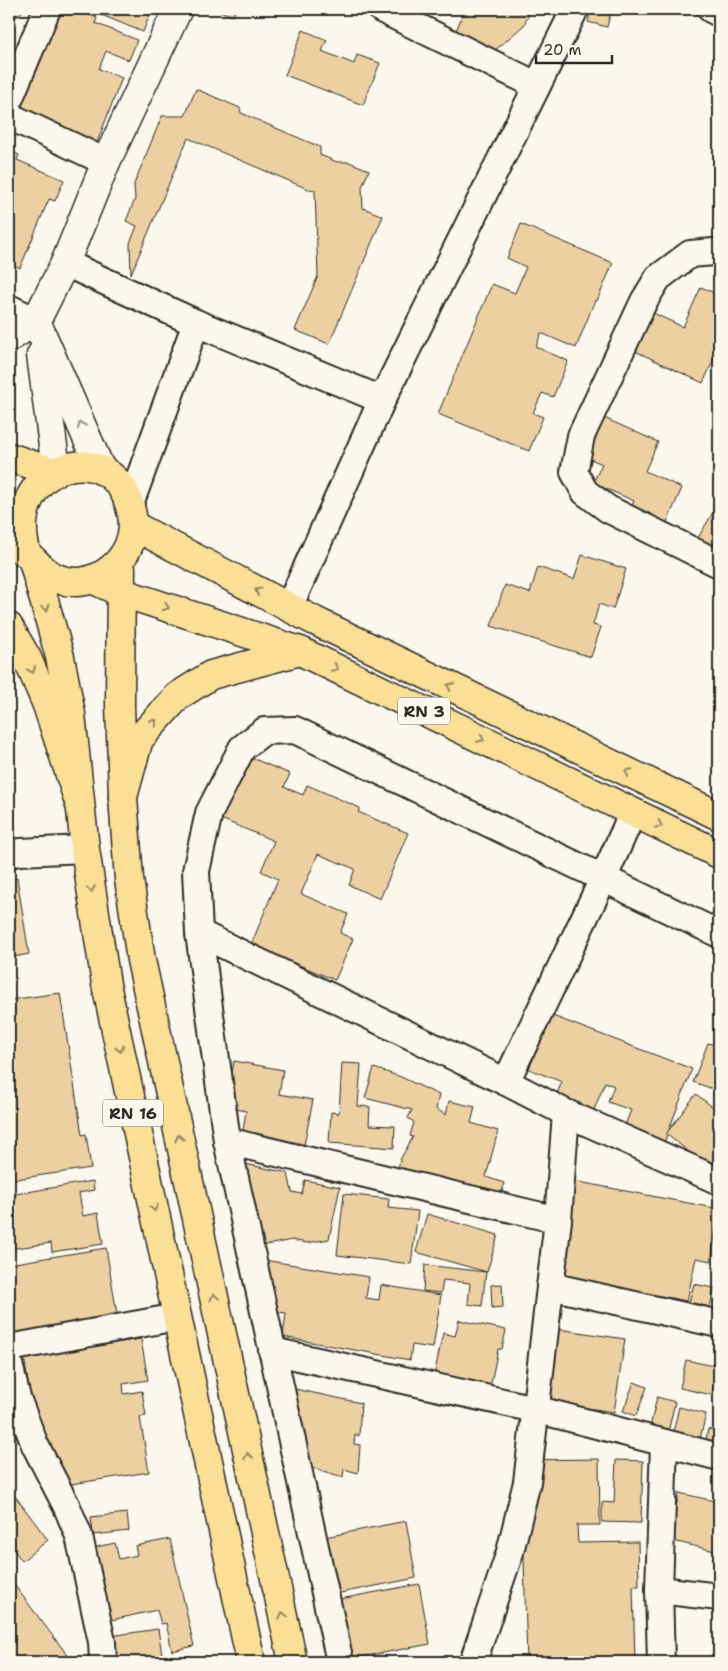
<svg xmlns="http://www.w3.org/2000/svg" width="728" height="1671" viewBox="0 0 728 1671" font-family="'Shantell Sans',sans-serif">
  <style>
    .building { fill: #edd0a1; stroke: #2b2b2b }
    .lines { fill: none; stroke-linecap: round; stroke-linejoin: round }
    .street-casing { stroke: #2b2b2b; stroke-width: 30 }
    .secondary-casing { stroke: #2b2b2b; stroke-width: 31 }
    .primary-casing { stroke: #2b2b2b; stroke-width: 31 }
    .highway-casing { stroke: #2b2b2b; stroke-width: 31 }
    .street { stroke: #fbf7ec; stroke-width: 26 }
    .secondary { stroke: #fbf7ec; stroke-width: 28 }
    .primary { stroke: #fbdf96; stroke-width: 28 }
    .highway { stroke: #fbdf96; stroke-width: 28 }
    .oneway { stroke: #93918c }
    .oneway2 { stroke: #938560 }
    .labels { text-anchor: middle; stroke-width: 4.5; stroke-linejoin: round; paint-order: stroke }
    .shield { fill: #fbf7ec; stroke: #696865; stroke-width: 1 }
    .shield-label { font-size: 16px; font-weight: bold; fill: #2b2b2b }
  </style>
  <rect width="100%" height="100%" fill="#fbf7ec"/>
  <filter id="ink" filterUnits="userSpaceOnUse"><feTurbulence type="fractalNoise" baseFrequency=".02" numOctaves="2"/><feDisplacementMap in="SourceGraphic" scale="10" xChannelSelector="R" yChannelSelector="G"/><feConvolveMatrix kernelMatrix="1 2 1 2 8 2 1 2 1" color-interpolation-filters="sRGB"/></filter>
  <g filter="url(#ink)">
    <g class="building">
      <polygon points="9,9 20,9 23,11 9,24 15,31 9,47"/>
      <polygon points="45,9 74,9 97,18 95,23 137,40 129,60 106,51 99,69 122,78 96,145 9,110"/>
      <polygon points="95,9 152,9 143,32 94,12"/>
      <polygon points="214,9 236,9 233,16"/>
      <polygon points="465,9 531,9 524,25 491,54 453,38"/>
      <polygon points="591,9 611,10 607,27 588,22"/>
      <polygon points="303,30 327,40 322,51 354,64 357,55 380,63 363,105 285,75"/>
      <polygon points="196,89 240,108 241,113 320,147 320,155 337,162 349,162 369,170 362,187 363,208 383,216 329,344 295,330 318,276 315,190 308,189 188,138 131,274 130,243 137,226 126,221 135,199 134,184 162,116 185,116"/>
      <polygon points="9,150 19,155 17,160 64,180 55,201 49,199 20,268 9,263"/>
      <polygon points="521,224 613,263 597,301 595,300 576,348 541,333 536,347 568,361 553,397 542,393 533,413 543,417 529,451 438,414 492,284 515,293 526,267 507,258"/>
      <polygon points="701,287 719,295 719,348 703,383 633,350 651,312 683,327"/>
      <polygon points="602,417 658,442 645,471 682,488 662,533 627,517 634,501 593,483 602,464 584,456"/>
      <polygon points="715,509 719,511 719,557 695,543"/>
      <polygon points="582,555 626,569 613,609 599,604 593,625 601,627 591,657 491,626 505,585 530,593 538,567 574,579"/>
      <polygon points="247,756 290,774 284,787 303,795 307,785 360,808 358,812 408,833 380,899 349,885 355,869 318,854 301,894 348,914 340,933 353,939 335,980 251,945 278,879 261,871 274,841 221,819"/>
      <polygon points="17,878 29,954 9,958 9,880"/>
      <polygon points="60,993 82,1135 86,1134 91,1168 9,1180 9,1000"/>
      <polygon points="550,1015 692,1069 662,1148 622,1133 631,1110 608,1102 614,1086 605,1082 592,1115 554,1100 562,1082 529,1069"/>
      <polygon points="719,1041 719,1059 716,1058 713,1067 719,1069 719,1091 693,1082 708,1043 717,1046"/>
      <polygon points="234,1061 283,1070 279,1094 313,1100 302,1155 241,1144 246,1111 226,1107"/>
      <polygon points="342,1063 361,1064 358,1106 370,1107 369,1125 395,1126 394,1148 329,1143 331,1112 339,1113"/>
      <polygon points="374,1068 401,1077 439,1095 436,1109 446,1115 449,1101 475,1107 471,1123 498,1131 486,1177 504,1183 500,1200 397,1171 401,1158 413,1137 410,1136 414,1122 408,1118 412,1110 365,1098"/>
      <polygon points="696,1094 719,1112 719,1175 666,1134"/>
      <polygon points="245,1164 288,1173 292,1192 302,1194 305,1180 340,1187 329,1239 307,1243 292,1240 246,1249"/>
      <polygon points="93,1181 94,1190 79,1193 83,1216 98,1213 103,1244 52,1252 51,1243 9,1249 9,1213 10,1212 9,1195"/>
      <polygon points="574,1181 719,1209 711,1261 696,1258 687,1301 556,1276"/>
      <polygon points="344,1194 389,1199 388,1208 418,1211 411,1264 337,1255"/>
      <polygon points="427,1214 498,1235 487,1272 416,1252"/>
      <polygon points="106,1248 119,1326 15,1343 9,1302 9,1264"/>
      <polygon points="264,1260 369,1277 366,1298 379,1300 381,1285 441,1295 433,1348 412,1345 410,1360 283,1337 286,1313 257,1309"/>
      <polygon points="425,1265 486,1272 482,1306 468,1304 470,1283 443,1280 441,1293 423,1291"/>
      <polygon points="502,1284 503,1307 492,1308 491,1285"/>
      <polygon points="694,1284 714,1288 710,1307 689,1302"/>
      <polygon points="459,1320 506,1330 502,1349 498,1349 490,1388 434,1376 443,1333 455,1336"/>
      <polygon points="545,1327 625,1339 614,1412 534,1400"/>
      <polygon points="141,1339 148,1380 123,1384 124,1394 142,1391 146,1416 140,1417 149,1472 45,1488 24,1357"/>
      <polygon points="686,1360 718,1367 712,1395 680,1388"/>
      <polygon points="634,1382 647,1387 636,1416 623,1411"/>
      <polygon points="290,1388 361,1403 359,1436 355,1434 354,1444 360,1445 358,1473 344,1469 343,1477 303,1465"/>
      <polygon points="657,1397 675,1402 666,1441 648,1436"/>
      <polygon points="679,1407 706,1414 698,1447 671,1441"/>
      <polygon points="719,1424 719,1453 704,1450 708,1429 717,1432"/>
      <polygon points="599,1459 600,1525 577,1525 578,1543 638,1542 639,1586 633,1586 635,1662 527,1662 521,1460"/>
      <polygon points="616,1460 643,1461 641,1523 602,1522 602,1502 614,1503"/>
      <polygon points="9,1488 48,1540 22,1561 9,1543"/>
      <polygon points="679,1493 719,1502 719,1552 669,1540"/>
      <polygon points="127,1513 129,1531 93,1535 91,1517"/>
      <polygon points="406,1521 416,1578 335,1594 325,1537"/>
      <polygon points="170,1539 194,1646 172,1651 166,1623 161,1624 157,1610 98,1623 92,1548 115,1543 119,1559 137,1555 135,1546"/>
      <polygon points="9,1578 52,1635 73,1662 9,1662"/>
      <polygon points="419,1584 430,1644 351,1659 340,1599"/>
      <polygon points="158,1629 162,1655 149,1657 150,1662 101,1662 97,1638"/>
    </g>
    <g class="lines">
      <defs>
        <g id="street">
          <polyline points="381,9 536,85"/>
          <polyline points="711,9 719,13"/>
          <polyline points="9,100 47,9"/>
          <polyline points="9,116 106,162"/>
          <polyline points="719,254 714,252 690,254 658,278 644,301 581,436 574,472 585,492 608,509 719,564"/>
          <polyline points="65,263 196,323 382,400"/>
          <polyline points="9,308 36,321"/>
          <polyline points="130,504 196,323"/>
          <polyline points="289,607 382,400 575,9"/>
          <polyline points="9,854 20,852 85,849"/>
          <polyline points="199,933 506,1082 566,1113 719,1181"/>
          <polyline points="506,1082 603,879 633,812"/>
          <polyline points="227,1141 558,1220"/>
          <polyline points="550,1286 719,1324"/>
          <polyline points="9,1348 177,1317"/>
          <polyline points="272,1351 535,1409 719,1457"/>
          <polyline points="9,1364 17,1398 35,1445 67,1507 79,1536 102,1642 103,1662"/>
          <polyline points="659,1590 719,1597"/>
          <polyline points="340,1662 227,1141 199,933 196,871 209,813 242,748 264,731 295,730 719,934"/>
          <polyline points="473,1662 510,1552 527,1482 558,1220 566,1113"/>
          <polyline points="661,1662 659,1590 664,1443"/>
        </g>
        <g id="secondary">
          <polyline points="36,321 101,470"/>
          <polyline points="9,338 36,321 65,263 106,162 178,9"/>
          <polyline points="41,355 56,469"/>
        </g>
        <g id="primary">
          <polyline points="33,561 60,657 71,714 85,849 106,984 251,1662"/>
          <polyline points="121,569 120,704 123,797 129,879 141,960 293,1662"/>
        </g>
        <g id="highway">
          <polyline points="9,457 50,471"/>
          <polyline points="134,526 315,621 719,816"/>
          <path d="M9,543C15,546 23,550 28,555C37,563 43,571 54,577C94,596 140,557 132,515C116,428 0,465 27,554"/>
          <polyline points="92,579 120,592 300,651 719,854"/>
          <polyline points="9,627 27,658 47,705 79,802"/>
          <polyline points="123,797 139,739 178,696 211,675 300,651"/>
        </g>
      </defs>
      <use href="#street" class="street-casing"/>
      <use href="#secondary" class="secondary-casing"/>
      <use href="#primary" class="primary-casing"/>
      <use href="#highway" class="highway-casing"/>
      <use href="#street" class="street"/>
      <use href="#secondary" class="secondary"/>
      <use href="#primary" class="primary"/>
      <use href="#highway" class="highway"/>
    </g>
    <defs><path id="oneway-chevron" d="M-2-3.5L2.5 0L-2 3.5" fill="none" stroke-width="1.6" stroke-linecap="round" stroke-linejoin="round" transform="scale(1.25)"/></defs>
    <use class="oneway" href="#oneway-chevron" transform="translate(81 425) rotate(-113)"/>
    <g class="oneway2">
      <use href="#oneway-chevron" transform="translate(258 591) rotate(-152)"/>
      <use href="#oneway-chevron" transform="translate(166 607) rotate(18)"/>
      <use href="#oneway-chevron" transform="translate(46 608) rotate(74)"/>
      <use href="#oneway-chevron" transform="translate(335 668) rotate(26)"/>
      <use href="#oneway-chevron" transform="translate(32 670) rotate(67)"/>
      <use href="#oneway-chevron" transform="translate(450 686) rotate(-154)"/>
      <use href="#oneway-chevron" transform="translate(154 722) rotate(-47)"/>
      <use href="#oneway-chevron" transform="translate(481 739) rotate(26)"/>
      <use href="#oneway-chevron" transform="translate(628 772) rotate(-154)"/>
      <use href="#oneway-chevron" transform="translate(659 825) rotate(26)"/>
      <use href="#oneway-chevron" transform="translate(91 889) rotate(81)"/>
      <use href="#oneway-chevron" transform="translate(120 1049) rotate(78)"/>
      <use href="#oneway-chevron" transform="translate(179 1138) rotate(-102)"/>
      <use href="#oneway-chevron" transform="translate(154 1208) rotate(78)"/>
      <use href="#oneway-chevron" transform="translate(214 1297) rotate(-102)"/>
      <use href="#oneway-chevron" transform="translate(248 1456) rotate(-102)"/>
      <use href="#oneway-chevron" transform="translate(283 1615) rotate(-102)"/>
    </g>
  </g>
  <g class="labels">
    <g class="shield">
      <rect x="398" y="697.5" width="52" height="27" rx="4"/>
      <rect x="103" y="1099.5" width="60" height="27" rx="4"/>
    </g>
    <g class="shield-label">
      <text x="424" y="717">RN 3</text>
      <text x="133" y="1119">RN 16</text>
    </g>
  </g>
  <rect width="728" height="1671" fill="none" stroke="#fbf7ec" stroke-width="30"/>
  <rect x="15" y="15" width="698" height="1641" fill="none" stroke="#2b2b2b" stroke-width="2" filter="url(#ink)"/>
  <path d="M536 55v8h76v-8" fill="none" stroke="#2b2b2b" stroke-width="2.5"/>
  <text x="543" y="55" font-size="15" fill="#2b2b2b" stroke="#fbf7ec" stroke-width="4" paint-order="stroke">20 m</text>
</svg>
